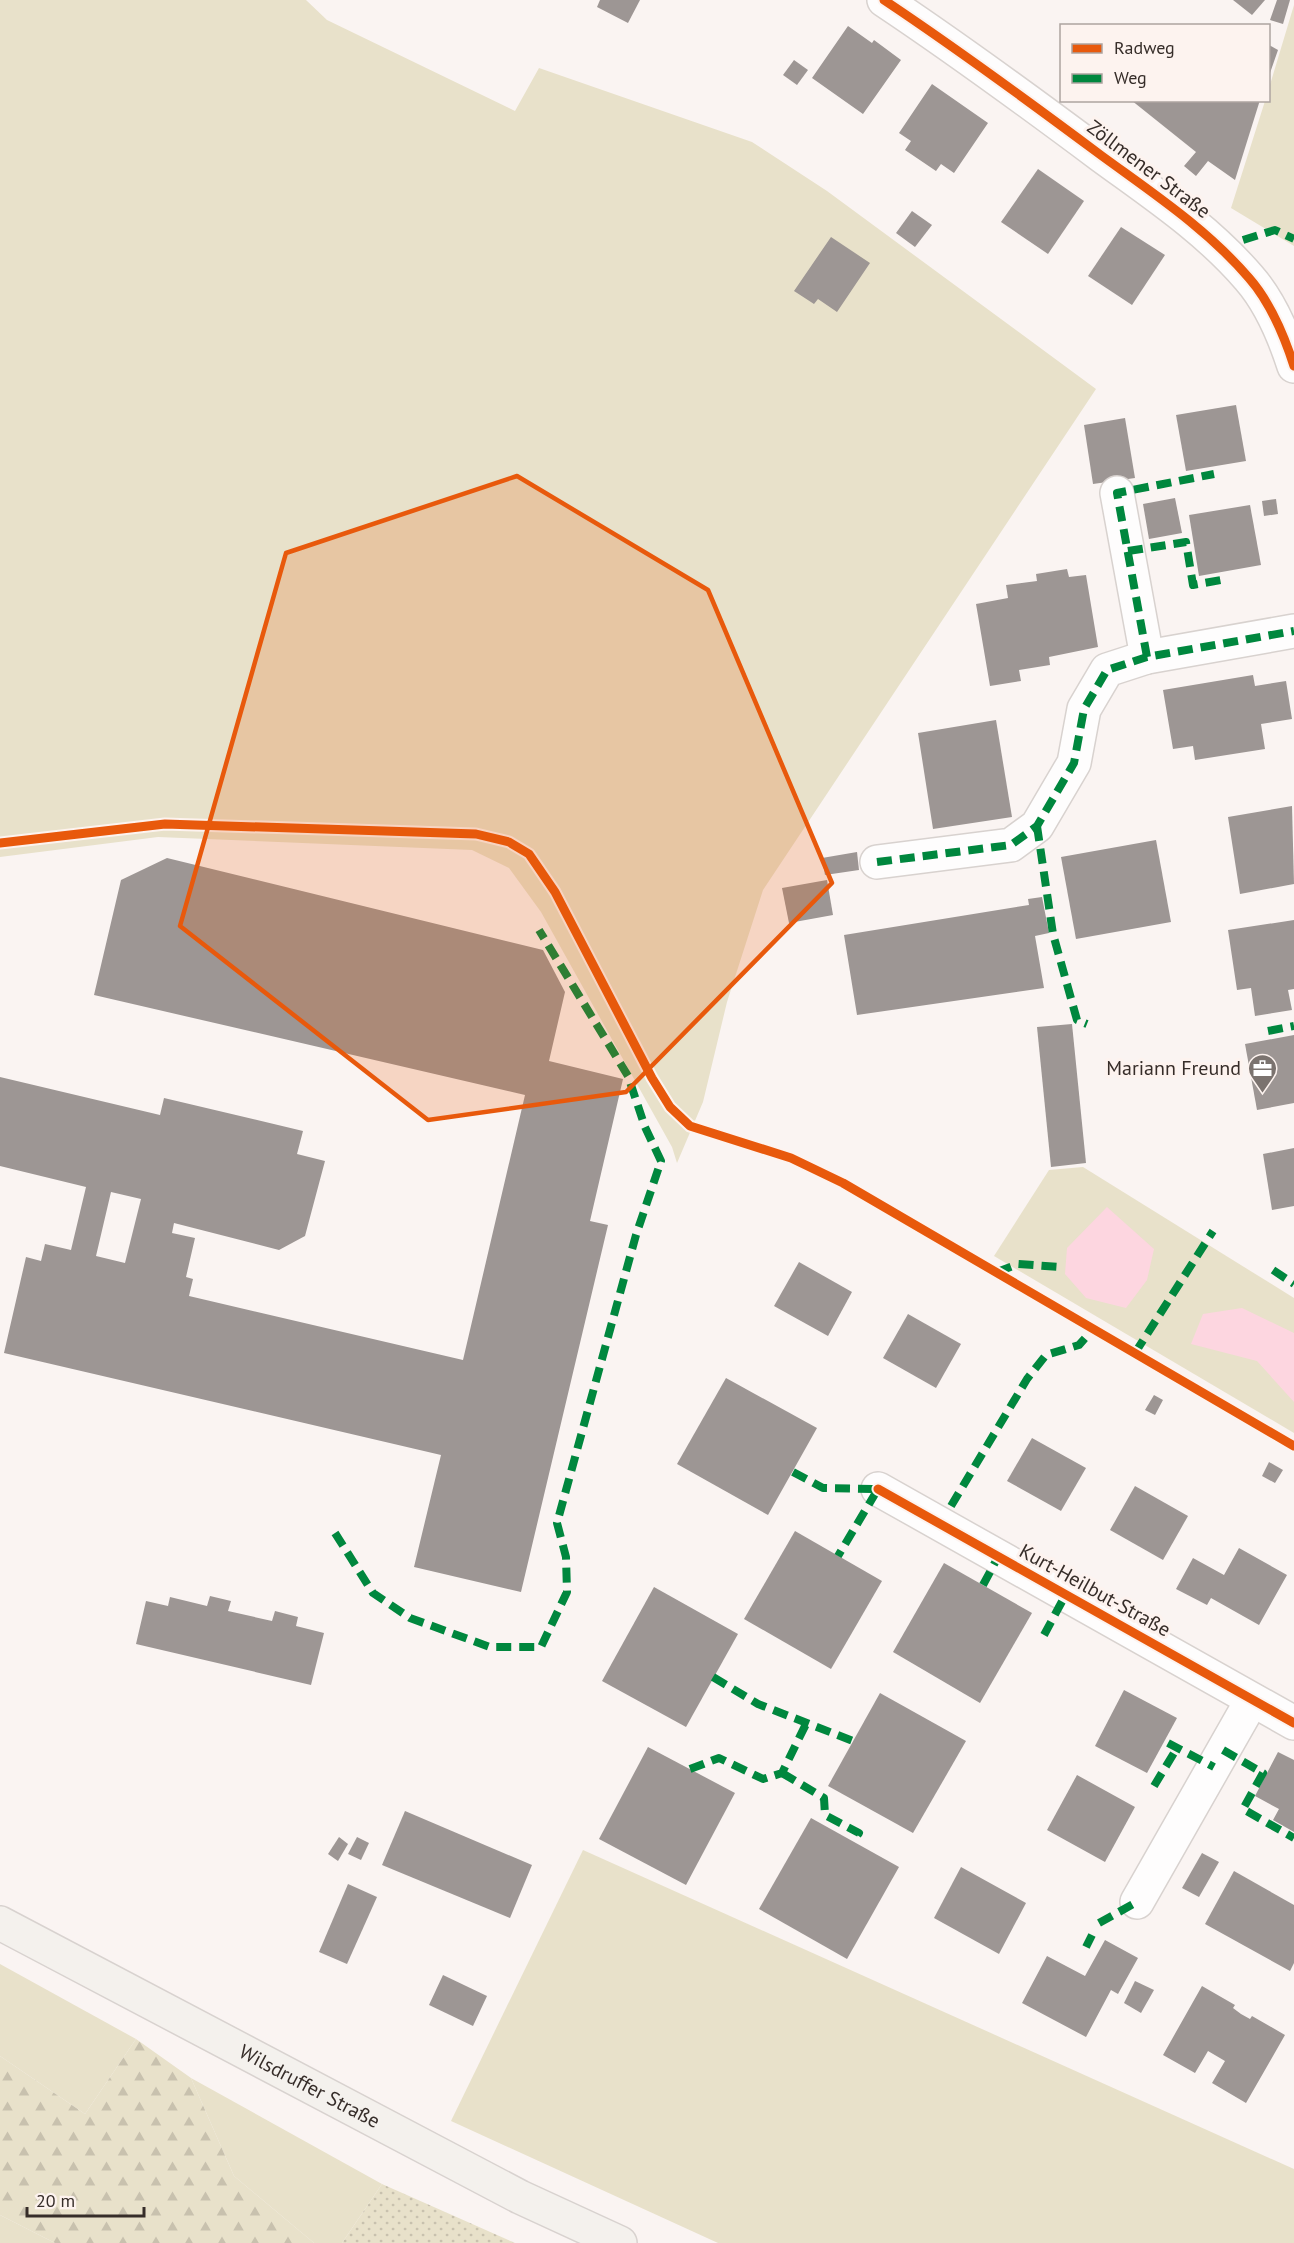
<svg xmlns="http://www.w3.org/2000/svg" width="1294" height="2243" viewBox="0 0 1294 2243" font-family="'PT Sans',sans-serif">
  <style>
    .grass { fill: #e8e1ca }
    .forest { fill: url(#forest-firs) }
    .park { fill: url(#park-dots) }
    .water { fill: #fdd6e0 }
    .building { fill: #9d9694; fill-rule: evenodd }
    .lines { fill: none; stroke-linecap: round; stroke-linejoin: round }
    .pedestrian-casing { stroke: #d8d2cf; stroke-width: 36 }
    .minor-casing { stroke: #d8d2cf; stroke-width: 36 }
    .tertiary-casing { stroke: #d8d2cf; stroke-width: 36 }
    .secondary-casing { stroke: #d8d2cf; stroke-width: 36 }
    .pedestrian { stroke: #fefdfd; stroke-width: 33 }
    .minor { stroke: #fefdfd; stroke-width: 33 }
    .tertiary { stroke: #fefdfd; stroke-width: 33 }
    .secondary { stroke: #f4f1ed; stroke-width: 33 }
    .quiet { stroke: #00873e; stroke-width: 8; stroke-dasharray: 15 8; stroke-linecap: butt }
    .cycleway-casing { stroke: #fdf3ef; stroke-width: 13 }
    .cycleway { stroke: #e8590c; stroke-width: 9 }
    .marked { fill: #e8590c; fill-opacity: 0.2; stroke: #e8590c; stroke-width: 4.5; stroke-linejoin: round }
    .labels { text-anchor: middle; stroke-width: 6; stroke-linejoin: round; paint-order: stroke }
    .street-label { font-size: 20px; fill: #362d29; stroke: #fdf3ef }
    .poi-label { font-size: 20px; fill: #362d29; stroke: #fdf3ef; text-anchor: end }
  </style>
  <defs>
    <pattern id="forest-firs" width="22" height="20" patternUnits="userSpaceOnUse" patternTransform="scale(1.5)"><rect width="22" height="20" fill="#e8e1ca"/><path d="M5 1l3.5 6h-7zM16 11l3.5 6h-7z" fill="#c8c1ae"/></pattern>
    <pattern id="park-dots" width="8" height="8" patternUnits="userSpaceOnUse" patternTransform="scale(1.5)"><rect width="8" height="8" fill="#e8e1ca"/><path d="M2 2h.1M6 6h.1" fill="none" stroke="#c8c1ae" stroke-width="1.8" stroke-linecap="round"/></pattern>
  </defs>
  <rect width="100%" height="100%" fill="#faf4f2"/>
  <g class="grass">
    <polygon points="0,0 306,0 327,20 515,111 539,68 752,142 827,191 1096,389 763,890 727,1002 703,1102 677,1163 672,1147 541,912 509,868 472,850 158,837 0,857"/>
    <polygon points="1294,5 1294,246 1231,208 1265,101 1268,100 1269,88"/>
    <polygon points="1083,1167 1294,1298 1294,1433 994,1256 1049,1170"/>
    <polygon points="583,1850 1294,2169 1294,2243 718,2243 451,2121"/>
    <polygon points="0,1964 136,2039 85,2114 0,2056"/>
    <polygon points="191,2078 382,2184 342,2243 314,2243 234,2176"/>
    <polygon points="0,2215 55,2243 0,2243"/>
  </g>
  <polygon class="forest" points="136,2039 191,2078 234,2176 314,2243 55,2243 0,2215 0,2056 85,2114"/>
  <polygon class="park" points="382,2184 515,2243 342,2243"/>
  <g class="water">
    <polygon points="1107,1207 1154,1249 1147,1280 1126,1308 1086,1298 1065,1274 1067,1248"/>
    <polygon points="1242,1308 1294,1333 1294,1402 1257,1361 1191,1344 1203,1314"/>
  </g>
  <g class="building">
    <polygon points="600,0 640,0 628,23 597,7"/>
    <polygon points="1233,0 1265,0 1252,15"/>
    <polygon points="1277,0 1290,0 1283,24 1270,20"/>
    <polygon points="848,26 872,43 874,40 901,60 863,114 812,78"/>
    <polygon points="1269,45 1278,50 1269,76"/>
    <polygon points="794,60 808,70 797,85 783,75"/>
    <polygon points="932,84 988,123 954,173 941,164 936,171 905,150 911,141 899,133"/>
    <polygon points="1131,100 1260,100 1235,180 1208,161 1196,176 1184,166 1196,152"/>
    <polygon points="1038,169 1084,201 1048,254 1001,222"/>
    <polygon points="912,211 932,225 915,247 896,233"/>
    <polygon points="1121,227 1165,255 1132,305 1088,276"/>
    <polygon points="831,237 870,263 837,312 818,299 814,304 794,291"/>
    <polygon points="1236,405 1246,461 1186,471 1176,415"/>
    <polygon points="1125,418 1135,478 1093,484 1084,425"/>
    <polygon points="1175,498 1182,533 1149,539 1143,504"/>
    <polygon points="1276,499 1278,514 1264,516 1262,501"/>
    <polygon points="1250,505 1261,565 1199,576 1189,515"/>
    <polygon points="1067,569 1069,577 1086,575 1098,647 1049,657 1050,665 1019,670 1021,681 990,686 976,604 1008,598 1006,585 1037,581 1036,574"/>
    <polygon points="1253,675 1255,686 1286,681 1292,719 1261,724 1265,749 1195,760 1193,746 1173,749 1163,690"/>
    <polygon points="996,720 1012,817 933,829 918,733"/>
    <polygon points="1292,806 1294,884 1240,894 1228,817"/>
    <polygon points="1156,840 1171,922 1076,939 1061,857"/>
    <polygon points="857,852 859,870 825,875 822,858"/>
    <path d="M167,858L543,950L565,992L549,1061L623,1079L590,1221L608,1225L521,1592L414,1567L441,1455L4,1353L26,1257L41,1261L45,1244L71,1250L86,1187L0,1166V1077L160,1115L164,1098L303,1131L297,1154L325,1161L305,1236L279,1250L174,1223L172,1233L195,1238L186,1277L193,1279L189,1296L463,1360L525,1095L94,995L121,880ZM111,1192L141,1199L125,1263L96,1256Z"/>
    <polygon points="827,880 833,915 789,923 782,888"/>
    <polygon points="1042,897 1049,933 1035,936 1044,988 857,1015 844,935 1029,905 1028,899"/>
    <polygon points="1294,920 1294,989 1288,990 1292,1010 1255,1016 1251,988 1237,990 1228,930"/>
    <polygon points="1072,1024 1086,1163 1051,1167 1037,1027"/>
    <polygon points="1294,1035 1294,1103 1257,1110 1245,1044"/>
    <polygon points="1294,1148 1294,1206 1272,1210 1263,1154"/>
    <polygon points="799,1262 852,1292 828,1336 774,1306"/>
    <polygon points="908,1314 961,1344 936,1388 883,1358"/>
    <polygon points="726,1378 817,1428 768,1515 677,1464"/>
    <polygon points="1154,1395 1163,1400 1155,1415 1145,1410"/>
    <polygon points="1032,1438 1086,1468 1061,1511 1007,1481"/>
    <polygon points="1269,1462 1283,1470 1275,1483 1262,1476"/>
    <polygon points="1135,1486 1188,1516 1163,1560 1110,1530"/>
    <polygon points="795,1531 882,1581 831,1669 744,1619"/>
    <polygon points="1239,1548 1287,1575 1259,1625 1211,1598 1207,1605 1176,1589 1193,1558 1224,1575"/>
    <polygon points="944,1563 1032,1613 980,1703 893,1652"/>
    <polygon points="654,1587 738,1634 686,1727 602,1681"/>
    <polygon points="210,1596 231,1601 228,1611 272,1621 275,1611 298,1617 296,1626 324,1633 311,1685 136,1644 146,1601 168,1606 170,1597 207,1606"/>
    <polygon points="1124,1690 1177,1718 1147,1773 1095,1746"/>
    <polygon points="880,1693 966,1741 913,1833 828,1786"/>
    <polygon points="648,1747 735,1793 686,1885 599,1839"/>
    <polygon points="1278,1752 1294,1760 1294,1832 1273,1820 1279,1809 1255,1796"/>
    <polygon points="1077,1775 1135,1807 1105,1862 1047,1830"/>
    <polygon points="405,1811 532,1865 510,1918 382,1865"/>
    <polygon points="811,1818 899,1867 847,1959 759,1909"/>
    <polygon points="339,1837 348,1844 338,1861 328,1854"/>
    <polygon points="357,1837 369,1843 361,1860 348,1854"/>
    <polygon points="1202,1853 1219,1862 1199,1897 1182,1888"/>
    <polygon points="961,1867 1026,1903 999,1954 934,1918"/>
    <polygon points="1234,1871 1294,1905 1294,1963 1290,1971 1205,1924"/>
    <polygon points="348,1884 377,1897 347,1964 319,1952"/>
    <polygon points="1105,1940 1138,1958 1118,1994 1111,1990 1086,2037 1022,2003 1047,1956 1085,1976"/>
    <polygon points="443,1975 487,1996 473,2026 429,2005"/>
    <polygon points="1135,1981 1154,1990 1141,2013 1124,2003"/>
    <polygon points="1202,1986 1235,2005 1233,2008 1241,2014 1250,2019 1252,2016 1285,2035 1246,2103 1212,2083 1225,2061 1208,2051 1195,2073 1163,2055"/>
  </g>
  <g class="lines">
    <defs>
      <g id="pedestrian">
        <polyline points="1117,493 1147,657"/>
        <polyline points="877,862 1011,845 1037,826 1074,763 1084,709 1107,670 1147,657 1294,631"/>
      </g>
      <g id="minor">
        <polyline points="878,1489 1294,1723"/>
        <polyline points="1137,1902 1252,1700"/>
      </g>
      <path id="tertiary" d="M884,0C959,50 1031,103 1102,156C1154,194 1207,229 1249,278C1271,303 1284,335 1294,366"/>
      <g id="secondary">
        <path id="s1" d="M0,1923L520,2197L620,2243"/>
      </g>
    </defs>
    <use href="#pedestrian" class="pedestrian-casing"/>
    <use href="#minor" class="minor-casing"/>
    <use href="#tertiary" class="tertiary-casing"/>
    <use href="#secondary" class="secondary-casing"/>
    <use href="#pedestrian" class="pedestrian"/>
    <use href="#minor" class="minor"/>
    <use href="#tertiary" class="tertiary"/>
    <use href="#secondary" class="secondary"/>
    <g class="quiet">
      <polyline points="1243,240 1275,230 1294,239"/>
      <polyline points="1128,551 1186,542 1193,585 1227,579"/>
      <polyline points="1147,657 1117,493 1214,474"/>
      <polyline points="1037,826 1053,934 1077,1020 1087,1024"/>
      <polyline points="877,862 1011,845 1037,826 1074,763 1084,709 1107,670 1147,657 1294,631"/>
      <polyline points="1268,1031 1294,1026"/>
      <polyline points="1273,1270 1294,1284"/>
      <polyline points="997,1272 1018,1264 1060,1267"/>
      <polyline points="1135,1353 1213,1231"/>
      <polyline points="793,1472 823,1488 878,1489 838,1556"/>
      <polyline points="951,1506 1027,1379 1046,1355 1079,1345 1093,1329"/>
      <polyline points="335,1533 373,1593 410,1618 490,1647 541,1647 567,1592 566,1557 557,1523 636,1235 661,1161 645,1127 628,1076 539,930"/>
      <polyline points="983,1585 998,1557"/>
      <polyline points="1044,1635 1066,1594"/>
      <polyline points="713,1677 758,1704 853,1741"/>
      <polyline points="1168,1743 1214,1767"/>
      <polyline points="1223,1750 1263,1773 1243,1809 1294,1838"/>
      <polyline points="690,1769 719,1758 763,1779 782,1773 806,1724"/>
      <polyline points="782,1773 824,1798 825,1815 859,1833 853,1841"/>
      <polyline points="1154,1786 1177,1748"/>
      <polyline points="1099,1923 1137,1902"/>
      <polyline points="1086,1947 1092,1935"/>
    </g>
    <defs>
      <g id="cycleway">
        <path d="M884,0C959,50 1031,103 1102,156C1154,194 1207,229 1249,278C1271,303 1284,335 1294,366"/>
        <polyline points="0,843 165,824 476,834 509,842 529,854 555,892 652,1078 670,1107 690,1126 791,1158 843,1183 1294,1446"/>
        <polyline points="878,1489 1294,1723"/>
      </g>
    </defs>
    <use href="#cycleway" class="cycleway-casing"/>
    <use href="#cycleway" class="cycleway"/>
  </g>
  <path class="marked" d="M517,476L708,590L832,883L626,1092L428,1120L180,926L286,553Z"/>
  <defs>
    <symbol id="office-pin" viewBox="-11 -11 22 30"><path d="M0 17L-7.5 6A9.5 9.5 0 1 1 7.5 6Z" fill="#7b736f" stroke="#fdf3ef"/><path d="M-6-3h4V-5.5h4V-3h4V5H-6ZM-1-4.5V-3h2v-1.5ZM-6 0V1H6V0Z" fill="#fff"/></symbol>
  </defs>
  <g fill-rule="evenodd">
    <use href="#office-pin" x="1246" y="1052" width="33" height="45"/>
  </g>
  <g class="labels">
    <g class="street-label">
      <text transform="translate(1149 169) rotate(37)" y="7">Zöllmener Straße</text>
      <text transform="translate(1095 1590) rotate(29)" y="7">Kurt-Heilbut-Straße</text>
      <text dy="7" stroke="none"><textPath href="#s1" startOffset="350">Wilsdruffer Straße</textPath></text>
    </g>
    <g class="poi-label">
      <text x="1241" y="1075">Mariann Freund</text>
    </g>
  </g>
  <rect x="1060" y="24" width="210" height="78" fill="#fdf3ef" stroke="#ada4a0" stroke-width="1.5"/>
  <rect x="1072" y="44" width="30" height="9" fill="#e8590c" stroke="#ada4a0" stroke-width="1.5"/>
  <text x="1114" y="54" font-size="18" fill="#362d29">Radweg</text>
  <rect x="1072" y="74" width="30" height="9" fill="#00873e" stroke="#ada4a0" stroke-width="1.5"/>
  <text x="1114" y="84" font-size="18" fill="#362d29">Weg</text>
  <path d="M27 2207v9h117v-9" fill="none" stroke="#362d29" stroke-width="3"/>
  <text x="36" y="2207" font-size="18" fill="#362d29" stroke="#fdf3ef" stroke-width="4.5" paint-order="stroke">20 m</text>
</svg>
